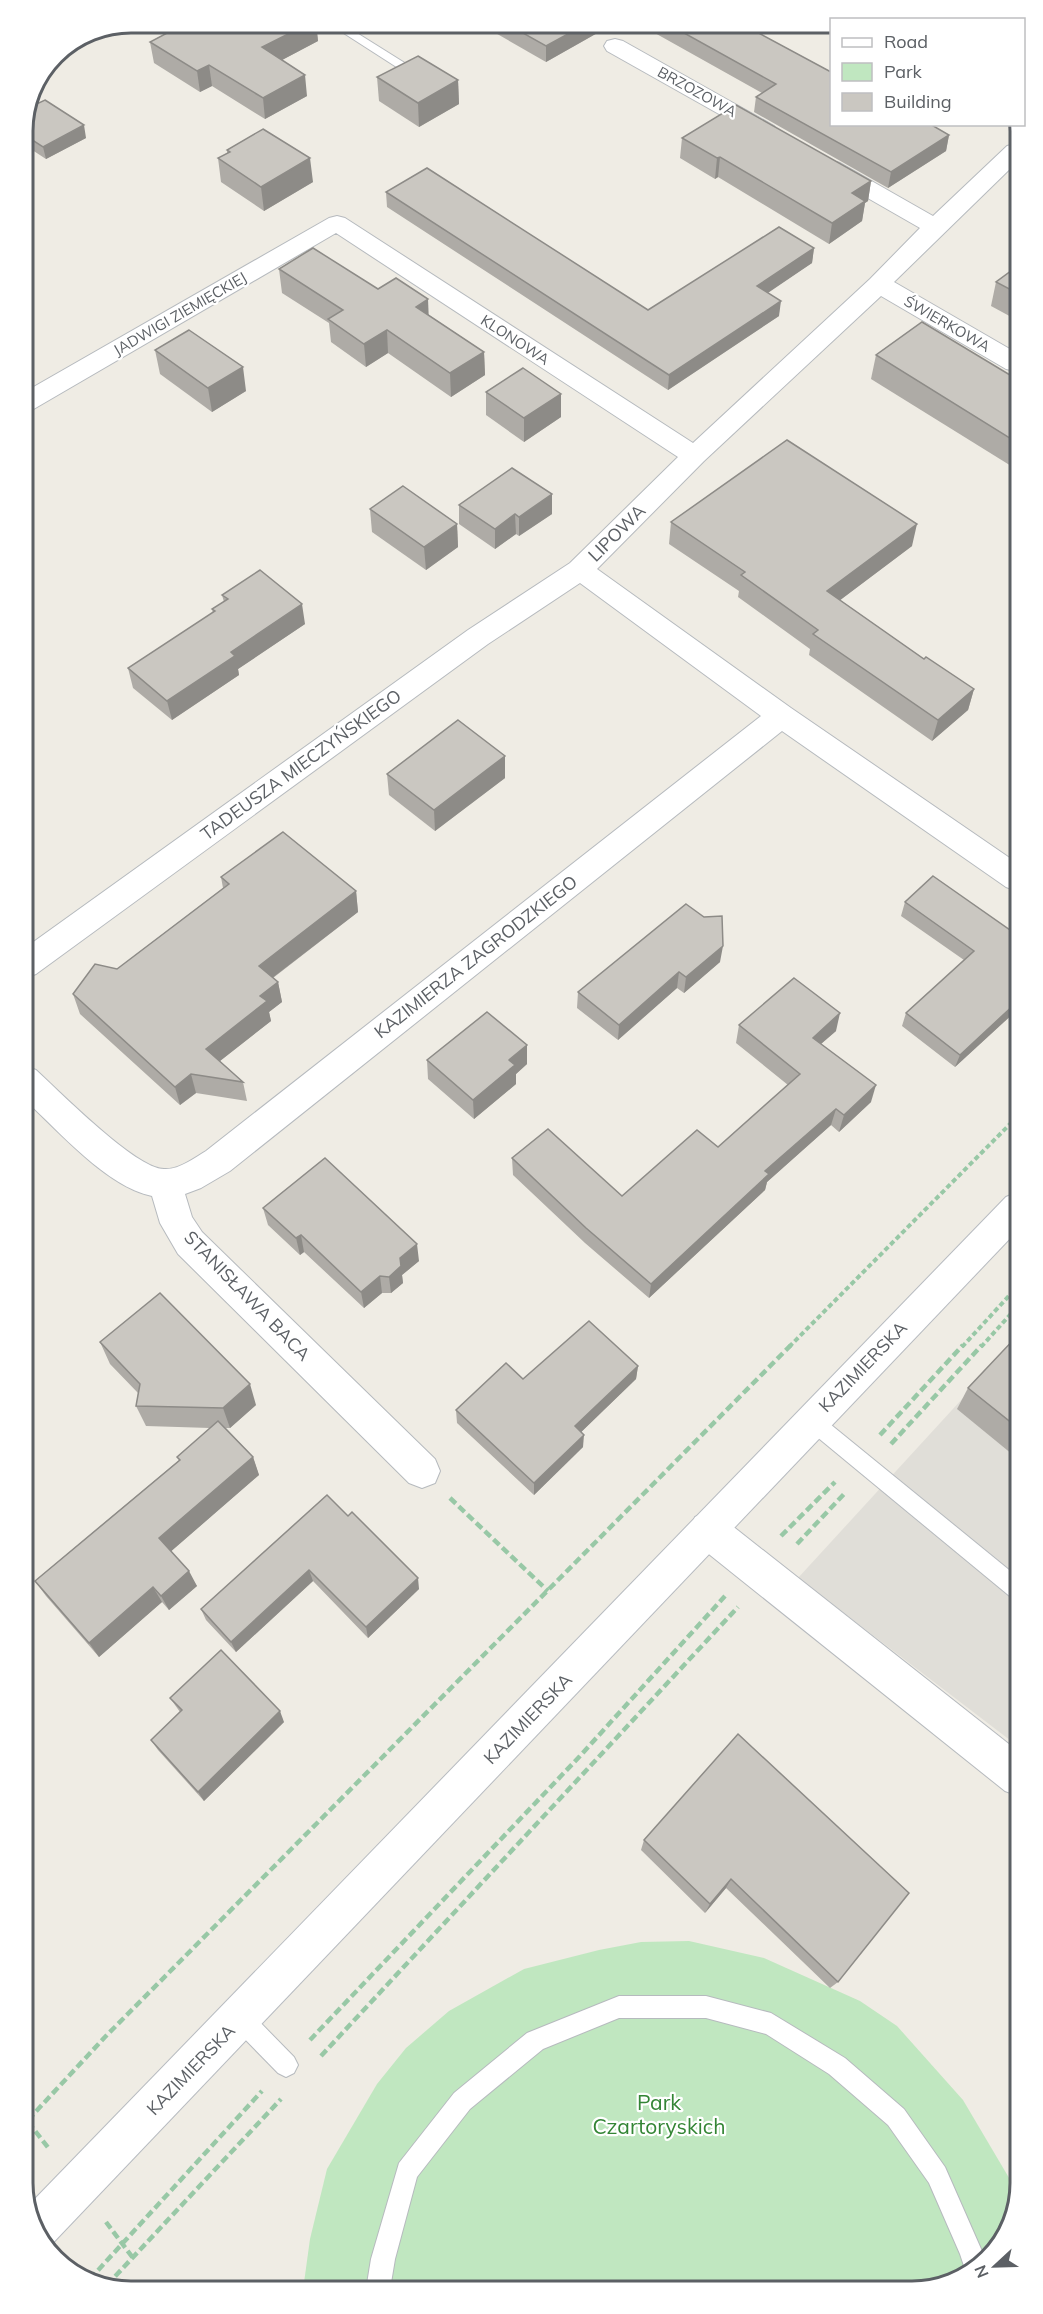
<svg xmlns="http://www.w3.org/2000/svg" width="1043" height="2314" viewBox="0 0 1043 2314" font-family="Mulish,sans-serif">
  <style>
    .industrial { fill: #e0ded8 }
    .green { fill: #c0e7c0 }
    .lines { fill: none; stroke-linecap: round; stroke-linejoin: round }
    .lane-casing { stroke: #b6babe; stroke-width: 2 }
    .street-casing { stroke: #b6babe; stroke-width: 2 }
    .secondary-casing { stroke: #b7bbc0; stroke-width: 2 }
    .path-far2 { stroke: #98c8a6; stroke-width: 3; stroke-dasharray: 4.5 2; stroke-linecap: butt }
    .path-far1 { stroke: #98c8a6; stroke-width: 4; stroke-dasharray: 5 3; stroke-linecap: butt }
    .path { stroke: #98c8a6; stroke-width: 4.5; stroke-dasharray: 8 4; stroke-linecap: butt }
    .lane { fill: #fff; fill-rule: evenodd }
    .street { fill: #fff; fill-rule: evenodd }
    .secondary { fill: #fff; fill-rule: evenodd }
    .wall { fill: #aeaba6 }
    .shaded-wall { fill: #8d8b87 }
    .building { fill: #cac7c1; stroke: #8d8b87; stroke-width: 1.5 }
    .labels { text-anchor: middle; stroke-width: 4.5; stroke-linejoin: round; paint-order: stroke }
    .far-street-label { font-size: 15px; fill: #5c6065; stroke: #fff }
    .street-label { font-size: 18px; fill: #5c6065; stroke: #fff }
    .near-park-label { font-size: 21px; fill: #338535; stroke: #fff }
    .rim { fill: none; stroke: #5c6065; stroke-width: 3 }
  </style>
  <rect width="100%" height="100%" fill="#efece4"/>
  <polygon class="industrial" points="1018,1338 1019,1747 798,1578"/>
  <polygon class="green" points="689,1941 764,1958 860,2001 897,2026 963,2100 1015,2188 1017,2193 998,2249 947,2286 303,2290 310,2239 327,2169 377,2084 406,2048 449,2011 524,1969 599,1950 641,1942"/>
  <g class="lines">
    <defs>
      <g id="lane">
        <polygon points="328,23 341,23 408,65 406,68 398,68"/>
        <polygon points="812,1412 819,1415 1019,1578 1019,1601 1012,1598 805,1427 802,1421 805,1415"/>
        <polygon points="619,1996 706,1996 771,2013 845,2058 904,2109 945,2167 985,2258 966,2272 960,2254 929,2183 888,2125 829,2074 766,2034 706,2018 619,2018 543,2049 470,2109 417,2177 395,2259 390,2289 366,2290 371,2259 399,2163 454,2093 527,2033"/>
        <polygon points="241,2008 249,2011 294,2057 298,2065 294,2073 286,2077 278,2073 233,2027 230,2019 233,2011"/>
      </g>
      <g id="street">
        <polygon points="615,39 623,41 774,126 777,131 774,136 766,138 758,136 607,51 604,46 607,41"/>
        <path d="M1015,144V164L894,282L1015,352V371L1006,369L881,296L704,461L597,569L791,708L1017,863V891L1006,887L782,731L230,1171L201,1188L185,1194L192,1217L202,1232L435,1459L440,1471L435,1483L422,1488L409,1483L178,1254L160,1223L152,1196C107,1187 59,1131 25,1100V1066L36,1070C60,1092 136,1169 164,1169C179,1170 194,1158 206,1151L761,716L580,583L488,644L36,974L25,978V948L468,630L570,563L678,457L336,233L32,410L23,412V393L329,218L337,216L345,218L693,443L870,279L920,228L824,173L821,168L824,163L832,161L840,163L933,216L1007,146Z"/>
        <polygon points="708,1512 721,1517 1019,1752 1019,1796 1005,1791 695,1543 690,1530 695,1517"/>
      </g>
      <polygon id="secondary" points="1018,1192 1018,1230 49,2247 28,2218 28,2206 1006,1197"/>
    </defs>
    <use href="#lane" class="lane-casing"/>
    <use href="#street" class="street-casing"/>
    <use href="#secondary" class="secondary-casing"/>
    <polyline class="path-far2" points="43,80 93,30"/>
    <g class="path-far1">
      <polyline points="789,1347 1018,1116"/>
      <polyline points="962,1347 1018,1286"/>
      <polyline points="981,1347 1018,1306"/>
    </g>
    <g class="path">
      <polyline points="880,1435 963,1345"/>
      <polyline points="891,1444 982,1345"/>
      <polyline points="450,1498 548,1591"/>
      <polyline points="781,1536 835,1482"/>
      <polyline points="797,1544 845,1493"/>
      <polyline points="310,2040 580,1756 725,1596"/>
      <polyline points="321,2056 738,1607"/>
      <polyline points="28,2120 105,2037 791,1345"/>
      <polyline points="28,2122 50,2150"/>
      <polyline points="106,2222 133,2258"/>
      <polyline points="90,2279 262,2091"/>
      <polyline points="107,2285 281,2099"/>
    </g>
    <use href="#lane" class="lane"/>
    <use href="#street" class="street"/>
    <use href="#secondary" class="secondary"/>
  </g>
  <g class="wall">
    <polygon points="186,23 316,23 318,41 282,60 307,96 265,119 212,86 200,92 154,63 150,42"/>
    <polygon points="478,23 615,23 546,62"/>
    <polygon points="637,23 740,23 949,135 946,151 888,188 754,112 756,97 762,93"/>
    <polygon points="377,77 458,80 459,104 419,127 379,101"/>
    <polygon points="23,124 86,138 46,159 23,144"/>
    <polygon points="682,138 871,181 868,201 865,203 862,221 829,244 718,177 715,179 680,158"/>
    <polygon points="227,150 313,182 264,211 221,182 218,158 227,153"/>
    <polygon points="386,192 648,310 814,248 812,263 768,292 779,316 668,390 387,207"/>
    <polygon points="1015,268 1015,319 991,306 996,282"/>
    <polygon points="279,269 378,289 429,315 484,352 485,375 451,397 388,353 366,367 331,342 329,323 282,293"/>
    <polygon points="155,350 246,391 212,412 160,374"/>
    <polygon points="876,355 1015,378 1016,469 871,379"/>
    <polygon points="486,392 561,394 561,417 524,442 486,415"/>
    <polygon points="459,505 552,514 519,536 516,534 495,549 459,524"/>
    <polygon points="370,509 457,524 458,547 426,570 372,532"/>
    <polygon points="671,522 912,546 840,600 924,659 974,689 968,710 932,741 809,655 810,649 738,597 739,591 669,544"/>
    <polygon points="222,595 305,624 238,669 239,675 172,720 133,688 128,668 213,613 212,609 224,602"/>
    <polygon points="505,756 505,778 435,831 389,795 387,774"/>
    <polygon points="221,877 356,891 358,912 273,978 278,982 282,1002 269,1012 271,1021 220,1061 243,1082 247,1101 196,1093 180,1105 80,1014 73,994 117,969 223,888"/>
    <polygon points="905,902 1017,935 1017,1010 955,1067 902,1026 906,1013 964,960 901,916"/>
    <polygon points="704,917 720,962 684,993 677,988 618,1040 577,1008 578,992"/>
    <polygon points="739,1025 836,1031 821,1044 871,1102 839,1132 831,1125 767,1182 765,1190 649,1298 585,1243 513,1175 512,1158 622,1196 718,1147 788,1085 736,1043"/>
    <polygon points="427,1060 527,1064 516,1074 516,1084 474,1119 428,1079"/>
    <polygon points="263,1208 419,1261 402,1275 403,1283 391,1293 382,1293 364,1308 304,1252 300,1255 268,1225"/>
    <polygon points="1018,1335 1018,1459 957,1409 968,1388"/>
    <polygon points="100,1342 256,1405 230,1428 226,1428 253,1457 259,1475 171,1551 197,1586 169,1610 162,1602 99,1657 46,1596 35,1581 179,1460 177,1457 210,1428 146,1426 136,1406 138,1393 110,1364"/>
    <polygon points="638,1366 636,1379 581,1432 583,1447 534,1495 457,1423 456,1410 523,1379"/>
    <polygon points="327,1495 419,1589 368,1638 313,1581 236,1652 206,1620 201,1609"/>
    <polygon points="170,1698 284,1722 204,1801 158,1750 151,1740 180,1712"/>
    <polygon points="738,1734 838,1982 830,1988 726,1888 705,1913 641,1850 644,1840"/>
    <polygon points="1020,2030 1020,2077 1012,2071 1017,2058 1009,2053"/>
  </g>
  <g class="shaded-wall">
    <polygon points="310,23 316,23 318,41 265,69 262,47"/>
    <polygon points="588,23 615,23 546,62 546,46"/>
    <polygon points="209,65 212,86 200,92 197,71"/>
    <polygon points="305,75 307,96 265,119 263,98"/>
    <polygon points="458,80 459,104 419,127 418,103"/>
    <polygon points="84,125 86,138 46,159 43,147"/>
    <polygon points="949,135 946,151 888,188 891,172"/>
    <polygon points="720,157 718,177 715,179 717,158"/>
    <polygon points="310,158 313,182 264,211 261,187"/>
    <polygon points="871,181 868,201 865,203 862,221 829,244 832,223 852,193"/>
    <polygon points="814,248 812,263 756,301 757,286"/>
    <polygon points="428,299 429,323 416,307"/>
    <polygon points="781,301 779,316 668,390 669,375"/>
    <polygon points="387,330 388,353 366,367 364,344"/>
    <polygon points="484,352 485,375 451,397 450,373"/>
    <polygon points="243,367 246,391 212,412 208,388"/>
    <polygon points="561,394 561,417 524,442 524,418"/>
    <polygon points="552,494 552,514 519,536 519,517"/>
    <polygon points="515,514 516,534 495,549 495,529"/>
    <polygon points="457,524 458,547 426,570 424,547"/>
    <polygon points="917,524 912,546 823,613 827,591"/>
    <polygon points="302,604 305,624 238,669 239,675 172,720 167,701 231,652"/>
    <polygon points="974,689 968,710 932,741 938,720"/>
    <polygon points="505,756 505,778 435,831 434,810"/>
    <polygon points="356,891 358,912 263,985 259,966"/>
    <polygon points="723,946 720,962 684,993 686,977"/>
    <polygon points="679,972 677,988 618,1040 619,1025"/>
    <polygon points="278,982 282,1002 269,1012 271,1021 211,1068 206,1049 260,996"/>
    <polygon points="1017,1002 1017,1010 955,1067 960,1055"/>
    <polygon points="840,1013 836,1031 808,1055 813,1038"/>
    <polygon points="527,1045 527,1064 516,1074 516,1084 474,1119 473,1100 509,1060"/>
    <polygon points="191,1074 196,1093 180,1105 175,1087"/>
    <polygon points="876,1085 871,1102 839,1132 844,1115"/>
    <polygon points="836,1109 831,1125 767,1182 765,1190 649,1298 651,1284 765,1171"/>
    <polygon points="301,1235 304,1252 300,1255 296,1238"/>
    <polygon points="417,1244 419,1261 402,1275 403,1283 391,1293 389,1277 400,1258"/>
    <polygon points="380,1276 382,1293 364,1308 361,1292"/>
    <polygon points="638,1366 636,1379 574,1439 575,1426"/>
    <polygon points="250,1384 256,1405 230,1428 223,1408"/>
    <polygon points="584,1435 583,1447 534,1495 534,1483"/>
    <polygon points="253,1457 259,1475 168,1554 159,1538"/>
    <polygon points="309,1570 313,1581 236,1652 231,1642"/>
    <polygon points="189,1571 197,1586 169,1610 161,1596"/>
    <polygon points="418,1578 419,1589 368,1638 366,1627"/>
    <polygon points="153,1587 162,1602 99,1657 89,1643"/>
    <polygon points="280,1711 284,1722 204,1801 198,1792"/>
    <polygon points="731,1879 726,1888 705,1913 710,1904"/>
  </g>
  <g class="building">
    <polygon points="186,23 310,23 262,47 305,75 263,98 209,65 197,71 150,42"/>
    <polygon points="505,23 588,23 546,46"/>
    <polygon points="666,23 740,23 831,72 831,124 930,124 949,135 891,172 756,97 776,84"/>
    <polygon points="418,56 458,80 418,103 377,77"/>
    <polygon points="45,100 84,125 43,147 23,134 23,124 30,107"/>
    <polygon points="736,105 871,181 852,193 865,201 832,223 720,157 717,158 682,138"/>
    <polygon points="263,129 310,158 261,187 218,158 230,152 227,150"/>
    <polygon points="427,168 648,310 779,227 814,248 757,286 781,301 669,375 386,192"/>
    <polygon points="313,248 378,289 396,278 428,299 416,307 484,352 450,373 387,330 364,344 328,319 343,310 279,269"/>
    <polygon points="1015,268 1015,292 996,282"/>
    <polygon points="922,322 1015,378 1016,442 876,355"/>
    <polygon points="189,330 243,367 208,388 155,350"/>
    <polygon points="523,368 561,394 524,418 486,392"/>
    <polygon points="787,440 917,524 827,591 924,659 926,657 974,689 938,720 813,634 818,630 741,575 745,572 671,522"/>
    <polygon points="512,468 552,494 519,517 515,514 495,529 459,505"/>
    <polygon points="403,486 457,524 424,547 370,509"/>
    <polygon points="260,570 302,604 231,652 235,656 167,701 128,668 215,611 212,609 228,599 222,595"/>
    <polygon points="458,720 505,756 434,810 387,774"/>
    <polygon points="283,832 356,891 259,966 278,982 260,996 267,1001 206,1049 243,1082 191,1074 175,1087 73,994 95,964 117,969 229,884 221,877"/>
    <polygon points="933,876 1017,935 1017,1002 960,1055 906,1013 974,951 905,902"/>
    <polygon points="686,904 704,917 722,916 723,946 686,977 679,972 619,1025 578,992"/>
    <polygon points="794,978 840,1013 813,1038 876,1085 844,1115 836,1109 765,1171 769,1174 651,1284 586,1228 512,1158 548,1129 622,1196 697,1130 718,1147 800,1074 739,1025"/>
    <polygon points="487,1012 527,1045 509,1060 515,1065 473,1100 427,1060"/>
    <polygon points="325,1158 417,1244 400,1258 401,1266 389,1277 380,1276 361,1292 301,1235 296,1238 263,1208"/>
    <polygon points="160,1293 250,1384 223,1408 136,1406 140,1384 100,1342"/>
    <polygon points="589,1321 638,1366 575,1426 584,1435 534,1483 456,1410 506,1363 523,1379"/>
    <polygon points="1018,1335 1018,1428 968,1388"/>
    <polygon points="218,1421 253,1457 159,1538 189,1571 161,1596 153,1587 89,1643 35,1581 180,1460 177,1457"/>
    <polygon points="327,1495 348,1516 352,1512 418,1578 366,1627 309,1570 231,1642 201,1609"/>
    <polygon points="221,1650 280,1711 198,1792 151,1740 182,1710 170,1698"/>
    <polygon points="738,1734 909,1893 838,1982 731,1879 710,1904 644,1840"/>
  </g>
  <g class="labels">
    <g class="far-street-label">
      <text transform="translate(697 92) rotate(29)" y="5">BRZOZOWA</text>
      <text transform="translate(180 314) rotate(-30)" y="5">JADWIGI ZIEMIĘCKIEJ</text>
      <text transform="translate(947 324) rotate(30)" y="5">ŚWIERKOWA</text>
      <text transform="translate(515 340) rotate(33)" y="5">KLONOWA</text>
    </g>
    <g class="street-label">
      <text transform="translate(617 533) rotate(-45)" y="6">LIPOWA</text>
      <text transform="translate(301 765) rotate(-36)" y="6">TADEUSZA MIECZYŃSKIEGO</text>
      <text transform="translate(476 957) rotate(-38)" y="6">KAZIMIERZA ZAGRODZKIEGO</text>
      <text transform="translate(247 1296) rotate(46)" y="6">STANISŁAWA BACA</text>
      <text transform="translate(863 1367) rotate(-46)" y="6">KAZIMIERSKA</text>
      <text transform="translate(528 1719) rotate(-46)" y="6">KAZIMIERSKA</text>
      <text transform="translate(191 2070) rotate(-46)" y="6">KAZIMIERSKA</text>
    </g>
    <g class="near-park-label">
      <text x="659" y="2110">Park<tspan x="659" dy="24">Czartoryskich</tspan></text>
    </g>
  </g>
  <path d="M0 0H1043V2314H0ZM131 33H912A98 98 0 0 1 1010 131V2183A98 98 0 0 1 912 2281H131A98 98 0 0 1 33 2183V131A98 98 0 0 1 131 33Z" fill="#fff" fill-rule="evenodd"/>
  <path class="rim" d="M131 33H912A98 98 0 0 1 1010 131V2183A98 98 0 0 1 912 2281H131A98 98 0 0 1 33 2183V131A98 98 0 0 1 131 33Z"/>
  <rect x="830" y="18" width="195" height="108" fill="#ffffff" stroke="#bebfc1" stroke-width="1.5"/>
  <rect x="842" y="38" width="30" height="9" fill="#ffffff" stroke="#bebfc1" stroke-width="1.5"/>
  <text x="884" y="48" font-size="18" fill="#5c6065">Road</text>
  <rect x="842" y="63" width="30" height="18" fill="#c0e7c0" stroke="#bebfc1" stroke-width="1.5"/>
  <text x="884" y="78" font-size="18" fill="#5c6065">Park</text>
  <rect x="842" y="93" width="30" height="18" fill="#cac7c1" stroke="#bebfc1" stroke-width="1.5"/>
  <text x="884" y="108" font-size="18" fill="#5c6065">Building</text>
  <g transform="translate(995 2266) rotate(248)" stroke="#ffffff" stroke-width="4.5" paint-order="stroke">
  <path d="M0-4.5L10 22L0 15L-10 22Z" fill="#5c6065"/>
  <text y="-9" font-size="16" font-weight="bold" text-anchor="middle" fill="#5c6065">N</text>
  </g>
</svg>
